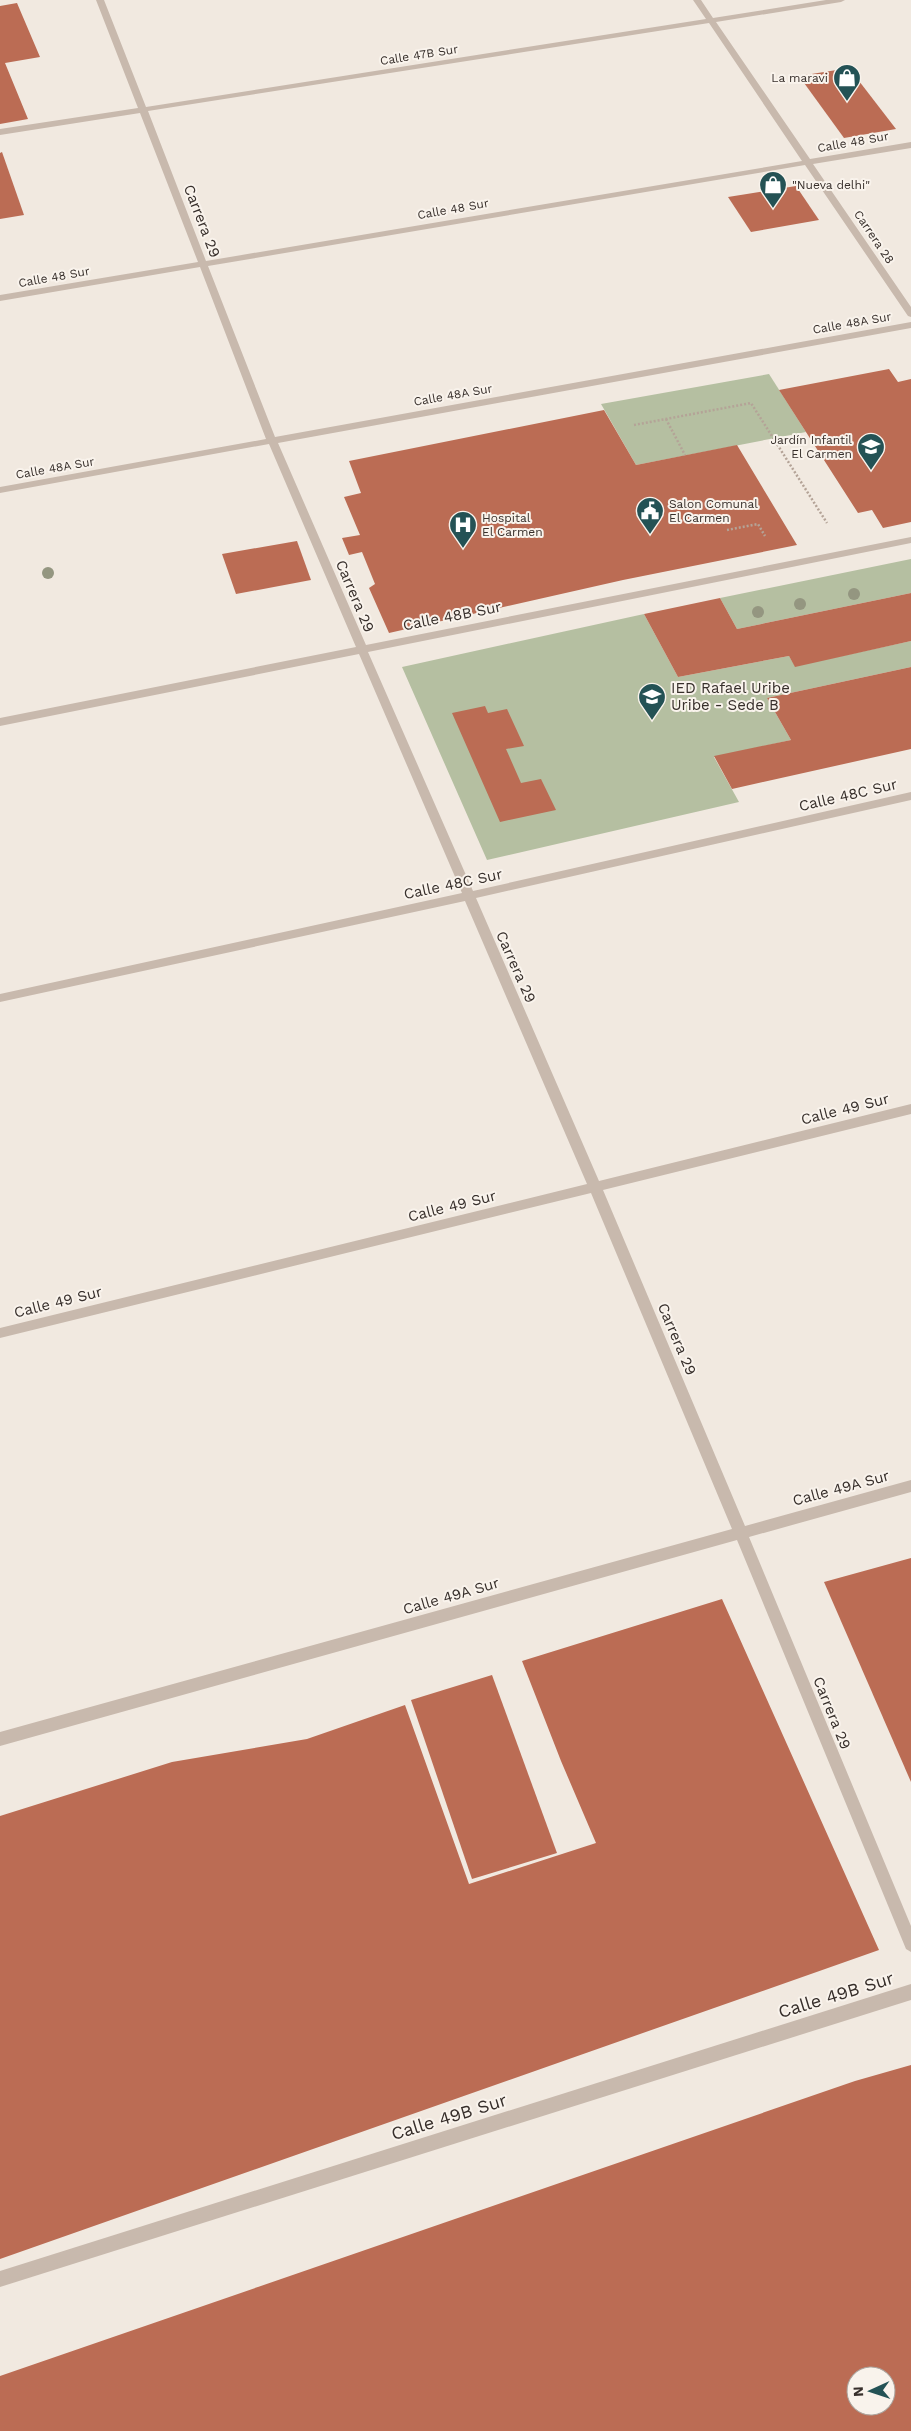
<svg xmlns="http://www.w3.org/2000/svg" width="911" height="2431" viewBox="0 0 911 2431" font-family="'Work Sans',sans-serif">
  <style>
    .green { fill: #b5bfa1 }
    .building { fill: #bb6c54; fill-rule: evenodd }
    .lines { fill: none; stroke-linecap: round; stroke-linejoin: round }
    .path { stroke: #b4a397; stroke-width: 2.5; stroke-dasharray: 2 2; stroke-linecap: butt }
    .minor { fill: #c8b9ad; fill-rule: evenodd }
    .tree { fill: #949680 }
    .labels { text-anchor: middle; stroke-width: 4; stroke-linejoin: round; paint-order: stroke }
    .far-street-label { font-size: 12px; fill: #372f2b; stroke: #f9f3ec }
    .far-poi-label { font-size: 12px; fill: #372f2b; stroke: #f9f3ec; text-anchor: start }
    .street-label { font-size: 15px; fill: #372f2b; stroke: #f9f3ec }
    .poi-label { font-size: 15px; fill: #372f2b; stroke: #f9f3ec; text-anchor: start }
    .near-street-label { font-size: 18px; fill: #372f2b; stroke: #f9f3ec }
  </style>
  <rect width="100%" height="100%" fill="#f1e9e0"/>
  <g class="green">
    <polygon points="769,374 806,432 636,465 601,404"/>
    <polygon points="911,559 911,593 737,629 720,598"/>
    <polygon points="644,614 678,677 789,656 795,666 911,641 911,667 767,698 791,740 714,757 739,802 487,860 402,667"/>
  </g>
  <g class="building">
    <polygon points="17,3 40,57 5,63 28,119 0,124 0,6"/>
    <polygon points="849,68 896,129 844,138 799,76"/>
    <polygon points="2,152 24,215 0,219 0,153"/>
    <polygon points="796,186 819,220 751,232 728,197"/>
    <polygon points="889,369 898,382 911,379 911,522 883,528 872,510 858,513 779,390"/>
    <polygon points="604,410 636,465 737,445 797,545 623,580 389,633 369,588 375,584 362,552 349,555 342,538 360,535 344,497 361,493 349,461"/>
    <polygon points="297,541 311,580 236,594 222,554"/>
    <polygon points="911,593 911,641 795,667 789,656 678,677 644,614 720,598 737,629"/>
    <polygon points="911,667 911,749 732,789 714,756 791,740 767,698"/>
    <polygon points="485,706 488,713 507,709 524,746 506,749 521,783 541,779 556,810 500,822 452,713"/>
    <polygon points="911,1558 911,1782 824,1582"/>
    <polygon points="722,1599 879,1950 0,2259 0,1816 172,1762 307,1739 405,1705 469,1884 596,1843 561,1761 522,1661"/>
    <polygon points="492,1675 557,1853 472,1879 411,1700"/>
    <path d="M911,2065V2431H0V2376L855,2081ZM856,2376H886V2406H856Z"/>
  </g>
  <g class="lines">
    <g class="path">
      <polyline points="666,419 685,455"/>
      <polyline points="634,425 751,403 827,523"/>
      <polyline points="727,530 758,524 765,536"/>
    </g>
    <g class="minor">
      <path d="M96,0H104L146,107L706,19L693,0H701L713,18L826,0H845L841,2L716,22L810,159L911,142V148L813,164L911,307V317L908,316L805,165L208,266L275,437L911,322V328L278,443L366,645L911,537V543L368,652L473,891L911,792V800L476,898L599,1181L911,1104V1114L603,1190L745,1526L911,1480V1492L749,1537L911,1926V1952L906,1949L737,1540L0,1746V1732L732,1529L591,1193L0,1338V1328L587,1184L465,901L0,1002V994L462,893L359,654L0,726V718L356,647L269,444L0,493V487L266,439L200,267L0,301V295L198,262L140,113L0,135V129L138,108ZM709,23L802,161L206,261L148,111Z"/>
      <polygon points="911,1984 911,2000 0,2287 0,2271"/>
    </g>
  </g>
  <g class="tree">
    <circle cx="48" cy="573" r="6"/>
    <circle cx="854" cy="594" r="6"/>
    <circle cx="800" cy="604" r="6"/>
    <circle cx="758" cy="612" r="6"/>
  </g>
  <defs>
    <symbol id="shop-pin" viewBox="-11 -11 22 30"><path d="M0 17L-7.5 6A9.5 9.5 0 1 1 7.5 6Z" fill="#245255" stroke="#f9f3ec"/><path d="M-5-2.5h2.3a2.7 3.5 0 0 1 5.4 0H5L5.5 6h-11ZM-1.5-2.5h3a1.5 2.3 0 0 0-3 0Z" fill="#fff"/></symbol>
    <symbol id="school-pin" viewBox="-11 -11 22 30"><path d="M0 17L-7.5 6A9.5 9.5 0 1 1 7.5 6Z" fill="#245255" stroke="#f9f3ec"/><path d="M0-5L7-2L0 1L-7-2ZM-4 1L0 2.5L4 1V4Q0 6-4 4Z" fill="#fff"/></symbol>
    <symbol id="civic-pin" viewBox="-11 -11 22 30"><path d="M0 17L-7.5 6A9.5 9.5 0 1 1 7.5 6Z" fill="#245255" stroke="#f9f3ec"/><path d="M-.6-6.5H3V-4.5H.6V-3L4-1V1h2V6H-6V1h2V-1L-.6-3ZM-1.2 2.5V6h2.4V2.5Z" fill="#fff"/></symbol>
    <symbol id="hospital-pin" viewBox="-11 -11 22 30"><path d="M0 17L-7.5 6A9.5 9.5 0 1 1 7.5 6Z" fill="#245255" stroke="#f9f3ec"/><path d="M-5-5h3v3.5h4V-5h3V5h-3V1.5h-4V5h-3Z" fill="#fff"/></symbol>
  </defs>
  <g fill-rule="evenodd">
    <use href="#shop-pin" x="831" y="62" width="32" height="43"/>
    <use href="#shop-pin" x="757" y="169" width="32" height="43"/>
    <use href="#school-pin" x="855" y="431" width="32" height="43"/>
    <use href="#civic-pin" x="634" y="495" width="32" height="43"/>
    <use href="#hospital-pin" x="447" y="509" width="32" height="43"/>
    <use href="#school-pin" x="636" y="681" width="32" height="43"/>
  </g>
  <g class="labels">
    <g class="far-street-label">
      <text transform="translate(419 55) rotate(-9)" y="4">Calle 47B Sur</text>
      <text transform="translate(853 142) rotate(-10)" y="4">Calle 48 Sur</text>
      <text transform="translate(453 209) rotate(-10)" y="4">Calle 48 Sur</text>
      <text transform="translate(874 237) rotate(56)" y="4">Carrera 28</text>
      <text transform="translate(54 277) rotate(-10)" y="4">Calle 48 Sur</text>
      <text transform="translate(852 323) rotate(-10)" y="4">Calle 48A Sur</text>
      <text transform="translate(453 395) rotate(-10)" y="4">Calle 48A Sur</text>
      <text transform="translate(55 468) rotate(-10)" y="4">Calle 48A Sur</text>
    </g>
    <g class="far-poi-label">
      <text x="828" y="82" text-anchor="end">La maravi</text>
      <text x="792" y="189">"Nueva delhi"</text>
      <text x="852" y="444" text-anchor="end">Jardín Infantil<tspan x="852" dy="14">El Carmen</tspan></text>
      <text x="669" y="508">Salon Comunal<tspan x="669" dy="14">El Carmen</tspan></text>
      <text x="482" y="522">Hospital<tspan x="482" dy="14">El Carmen</tspan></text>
    </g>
    <g class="street-label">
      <text transform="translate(202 221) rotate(69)" y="5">Carrera 29</text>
      <text transform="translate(355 596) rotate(67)" y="5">Carrera 29</text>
      <text transform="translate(452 616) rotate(-11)" y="5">Calle 48B Sur</text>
      <text transform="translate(848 795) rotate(-13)" y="5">Calle 48C Sur</text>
      <text transform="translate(453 884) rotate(-12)" y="5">Calle 48C Sur</text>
      <text transform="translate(516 967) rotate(66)" y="5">Carrera 29</text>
      <text transform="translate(845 1109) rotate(-14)" y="5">Calle 49 Sur</text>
      <text transform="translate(452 1206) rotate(-14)" y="5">Calle 49 Sur</text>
      <text transform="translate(58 1302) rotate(-14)" y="5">Calle 49 Sur</text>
      <text transform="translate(677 1339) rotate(67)" y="5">Carrera 29</text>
      <text transform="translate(841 1488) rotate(-15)" y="5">Calle 49A Sur</text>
      <text transform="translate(451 1596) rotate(-16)" y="5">Calle 49A Sur</text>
      <text transform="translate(832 1713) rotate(68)" y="5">Carrera 29</text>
    </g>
    <g class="poi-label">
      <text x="671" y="693">IED Rafael Uribe<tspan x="671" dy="17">Uribe - Sede B</tspan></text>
    </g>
    <g class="near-street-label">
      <text transform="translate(836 1995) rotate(-17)" y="6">Calle 49B Sur</text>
      <text transform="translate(449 2117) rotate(-17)" y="6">Calle 49B Sur</text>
    </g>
  </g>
  <g transform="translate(871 2391) rotate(267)"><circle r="24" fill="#f9f3ec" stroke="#aba59f"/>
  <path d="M0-4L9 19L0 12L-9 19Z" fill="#245255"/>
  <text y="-8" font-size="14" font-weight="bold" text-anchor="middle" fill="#372f2b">N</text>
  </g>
</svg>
